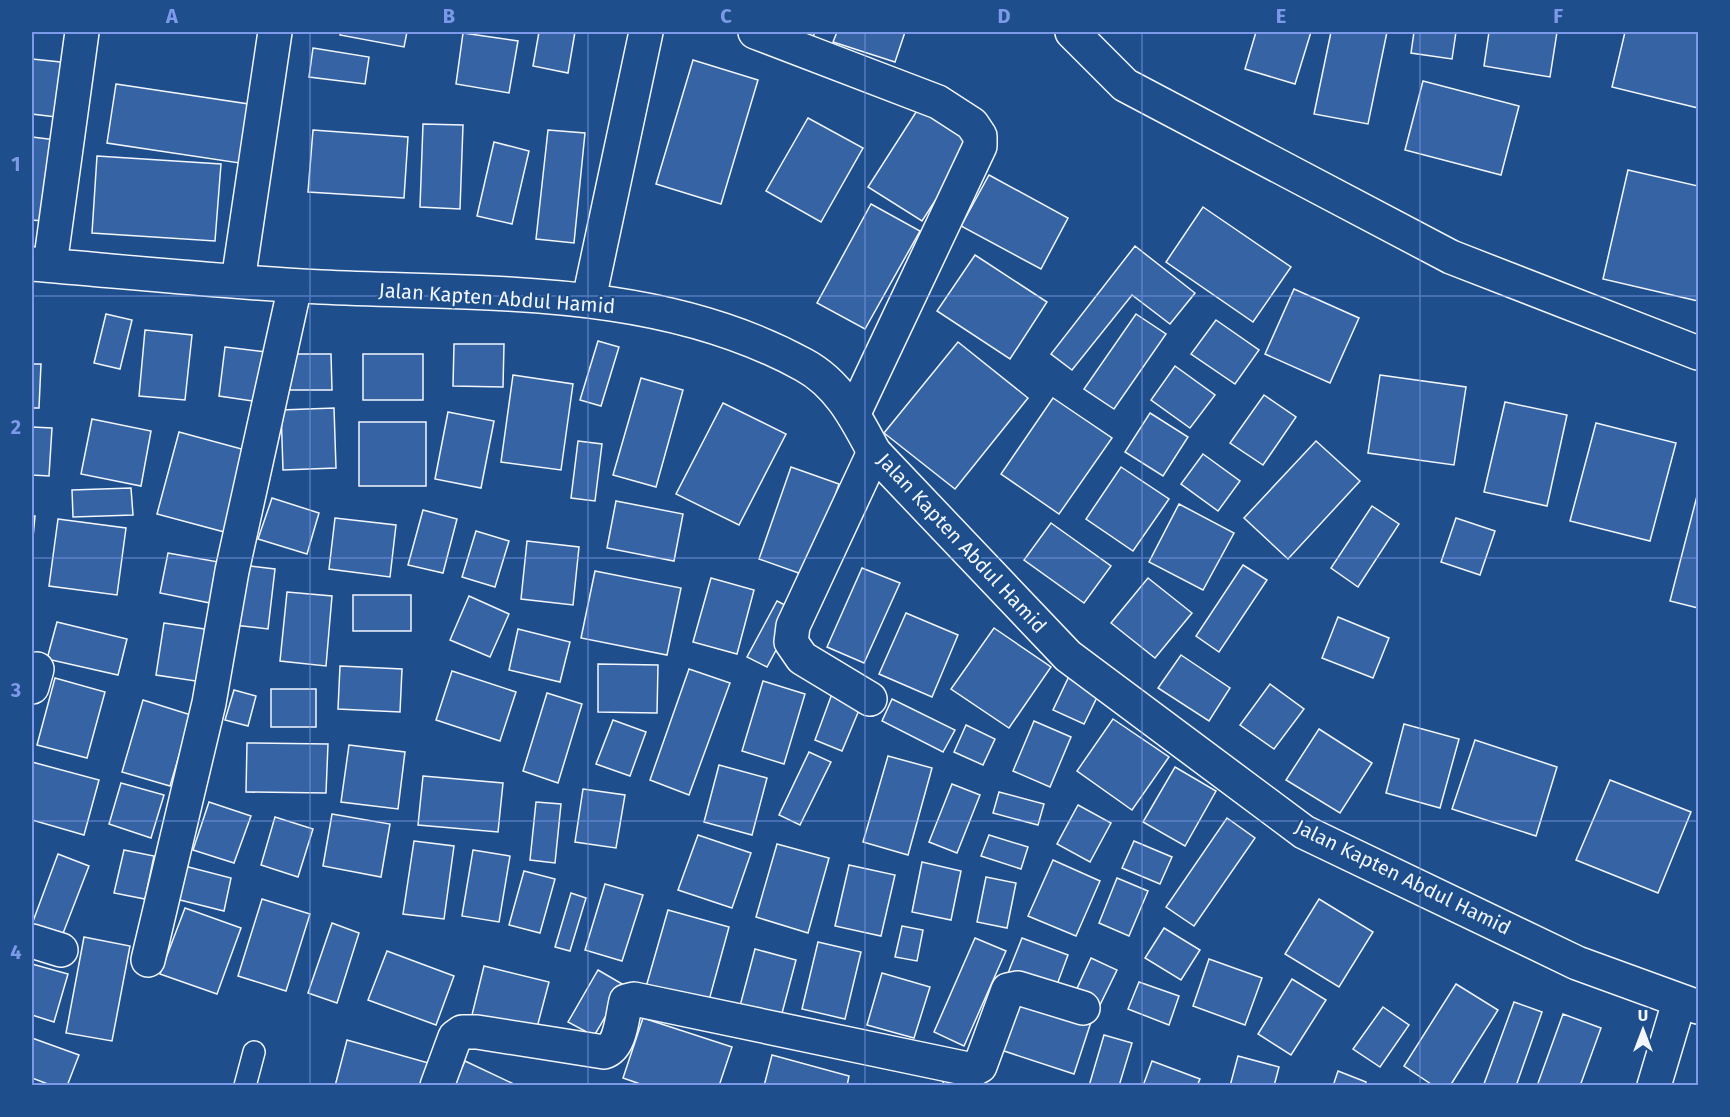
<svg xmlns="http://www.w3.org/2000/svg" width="1730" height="1117" viewBox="0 0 1730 1117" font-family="'Fira Sans',sans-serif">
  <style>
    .building { fill: #3563a3; stroke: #f2f6ff; stroke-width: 1.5 }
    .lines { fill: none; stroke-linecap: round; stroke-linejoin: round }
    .service-casing { stroke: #f2f6ff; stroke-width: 24 }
    .minor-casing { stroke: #f2f6ff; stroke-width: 36 }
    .service { stroke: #1f4e8c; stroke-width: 21 }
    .minor { stroke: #1f4e8c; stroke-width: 33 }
    .grid { fill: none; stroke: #7d9aea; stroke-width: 1.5; stroke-opacity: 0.55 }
    .labels { text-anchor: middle; stroke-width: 4.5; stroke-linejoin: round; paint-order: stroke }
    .street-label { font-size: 20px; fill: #f2f6ff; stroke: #1f4e8c }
    .neatline { fill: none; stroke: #7d9aea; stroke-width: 2 }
    .grid-label { font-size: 20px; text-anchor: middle; font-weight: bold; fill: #7d9aea }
  </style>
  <rect width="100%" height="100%" fill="#1f4e8c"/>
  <g class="building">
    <polygon points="341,32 407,32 404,47 340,35"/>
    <polygon points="539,32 575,32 568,73 533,66"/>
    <polygon points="789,32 815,32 811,41"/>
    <polygon points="837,32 905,32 895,62 833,42"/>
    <polygon points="1256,32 1311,32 1295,84 1245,69"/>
    <polygon points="1331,32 1387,32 1368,124 1314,114"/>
    <polygon points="1414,32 1456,32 1452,59 1411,53"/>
    <polygon points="1489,32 1557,32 1550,77 1484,66"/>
    <polygon points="1625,32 1698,32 1698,108 1612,87"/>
    <polygon points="463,33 518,41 509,93 456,84"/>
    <polygon points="313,48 369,57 365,84 309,77"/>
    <polygon points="32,59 70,63 64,118 32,114"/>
    <polygon points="693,60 758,80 721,204 656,184"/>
    <polygon points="1423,81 1519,106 1501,175 1405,150"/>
    <polygon points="116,84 255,105 246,164 107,143"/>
    <polygon points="918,109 973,142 922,221 868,187"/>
    <polygon points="808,118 863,148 821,222 766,191"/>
    <polygon points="423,124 463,125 460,209 420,207"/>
    <polygon points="313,130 408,137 404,198 308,192"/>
    <polygon points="548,130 585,133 574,243 536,239"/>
    <polygon points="32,137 64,141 55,222 32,220"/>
    <polygon points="494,142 529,151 512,224 477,216"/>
    <polygon points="97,156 221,164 215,241 92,233"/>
    <polygon points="1628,170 1698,186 1698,301 1603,279"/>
    <polygon points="989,175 1068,218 1041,269 961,226"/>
    <polygon points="871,204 920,231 865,329 817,303"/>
    <polygon points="1203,207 1291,267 1253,322 1166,262"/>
    <polygon points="1135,246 1195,293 1170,324 1132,295 1072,370 1051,354"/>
    <polygon points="975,255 1047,302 1010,359 937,311"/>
    <polygon points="1294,289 1359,318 1330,383 1265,354"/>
    <polygon points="106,314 132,320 120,369 94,363"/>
    <polygon points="1136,314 1166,334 1114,409 1084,389"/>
    <polygon points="1216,320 1259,350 1235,384 1191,354"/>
    <polygon points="145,330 192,335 185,400 139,396"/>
    <polygon points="598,341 619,347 601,406 580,400"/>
    <polygon points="958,342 1028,398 955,489 884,433"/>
    <polygon points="454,344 504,344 503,387 453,386"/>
    <polygon points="225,347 266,352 259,402 219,396"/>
    <polygon points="286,354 331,354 332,390 287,390"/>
    <rect x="363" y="354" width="60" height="46"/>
    <polygon points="32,364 41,364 39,408 32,408"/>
    <polygon points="1175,366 1215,395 1190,428 1151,400"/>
    <polygon points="513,375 573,384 561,470 501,462"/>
    <polygon points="1380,375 1466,387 1454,465 1368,453"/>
    <polygon points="641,378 683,390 656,487 613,475"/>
    <polygon points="1264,395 1296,417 1263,465 1230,443"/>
    <polygon points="1053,398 1112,438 1059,514 1001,474"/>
    <polygon points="1505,402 1567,415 1547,506 1484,492"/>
    <polygon points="723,403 786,434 739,525 676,494"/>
    <polygon points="334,408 336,468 283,470 281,410"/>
    <polygon points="448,412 494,421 481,488 435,479"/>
    <polygon points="1150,413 1188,437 1163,476 1125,452"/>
    <polygon points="92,419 151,431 141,486 81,474"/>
    <rect x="359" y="422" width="67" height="64"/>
    <polygon points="1596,423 1676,443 1650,541 1570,521"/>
    <polygon points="32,427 52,428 49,476 32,475"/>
    <polygon points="179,432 249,451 228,533 157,514"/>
    <polygon points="578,441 602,444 595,501 571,498"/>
    <polygon points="1316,441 1360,481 1288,559 1244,518"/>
    <polygon points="1203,454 1240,481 1218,511 1181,484"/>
    <polygon points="791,467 839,484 807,576 759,559"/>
    <polygon points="1121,467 1169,499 1133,551 1086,519"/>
    <polygon points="131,488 133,515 73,517 72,490"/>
    <polygon points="1698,492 1698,608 1670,601"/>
    <polygon points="272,498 319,513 307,554 258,539"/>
    <polygon points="616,501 683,514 674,561 607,548"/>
    <polygon points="1179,504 1234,533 1203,590 1149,562"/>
    <polygon points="1372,506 1399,524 1358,587 1331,568"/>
    <polygon points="423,510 457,519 443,573 408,565"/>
    <polygon points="32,516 35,516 32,548"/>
    <polygon points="335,518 396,525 390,577 329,569"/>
    <polygon points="1456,518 1495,531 1480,575 1441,562"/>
    <polygon points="58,519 126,528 117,595 49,586"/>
    <polygon points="1051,523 1111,566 1084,603 1024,560"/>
    <polygon points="476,531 509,541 495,587 462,577"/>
    <polygon points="527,541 579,547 573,605 521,599"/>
    <polygon points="168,553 224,563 215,604 160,593"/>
    <polygon points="242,565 275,569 268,629 234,625"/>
    <polygon points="1243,565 1267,580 1219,652 1196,636"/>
    <polygon points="862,568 900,583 864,663 827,647"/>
    <polygon points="595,571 681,588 667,655 581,638"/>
    <polygon points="711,578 754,590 737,654 693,642"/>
    <polygon points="1148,578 1192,613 1155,658 1111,623"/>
    <polygon points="287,592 332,596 326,666 280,661"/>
    <rect x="353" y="595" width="58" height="36"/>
    <polygon points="469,596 509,614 490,657 450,640"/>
    <polygon points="777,601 797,611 767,667 747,657"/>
    <polygon points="906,613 958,635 932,697 879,674"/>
    <polygon points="1338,617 1389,638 1373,678 1322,658"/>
    <polygon points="57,622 127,639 118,675 47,659"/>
    <polygon points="164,623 218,631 209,683 156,675"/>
    <polygon points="994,628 1051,667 1009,728 951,689"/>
    <polygon points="518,629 570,642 560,682 509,670"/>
    <polygon points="1181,655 1230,688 1209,721 1158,688"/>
    <polygon points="598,664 658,665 657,713 598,712"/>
    <polygon points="340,666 402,669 400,712 338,709"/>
    <polygon points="689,669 730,683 689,795 650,780"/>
    <polygon points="452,671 516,692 500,741 436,720"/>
    <polygon points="1071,672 1102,687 1084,724 1053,710"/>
    <polygon points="55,678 105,692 87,758 37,745"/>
    <polygon points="763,681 805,694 784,764 742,751"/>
    <polygon points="1270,684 1304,709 1274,749 1240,725"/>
    <rect x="271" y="689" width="45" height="38"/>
    <polygon points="234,690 256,696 248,726 225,720"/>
    <polygon points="833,691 862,703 842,751 815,740"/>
    <polygon points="547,693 582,704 558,783 523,771"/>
    <polygon points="892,699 955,730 943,752 882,721"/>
    <polygon points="143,700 191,715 170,786 122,772"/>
    <polygon points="1113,719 1169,757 1132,810 1077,771"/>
    <polygon points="613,720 646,732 630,776 596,764"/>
    <polygon points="1034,721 1071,737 1050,787 1013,771"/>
    <polygon points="1404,724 1459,739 1440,808 1386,793"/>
    <polygon points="966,725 995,739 983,765 954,752"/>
    <polygon points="1319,729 1372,763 1340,813 1286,780"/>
    <polygon points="1475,740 1557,767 1536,836 1452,809"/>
    <polygon points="247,743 328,744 326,793 246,792"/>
    <polygon points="349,745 405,752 398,809 341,802"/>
    <polygon points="809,752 831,762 800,825 779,815"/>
    <polygon points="888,756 932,768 908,855 863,842"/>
    <polygon points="32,762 99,780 84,835 32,820"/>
    <polygon points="719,765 767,778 752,835 704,822"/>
    <polygon points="1175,767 1216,791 1185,846 1143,822"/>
    <polygon points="423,776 503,783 498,832 418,825"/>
    <polygon points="1610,780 1691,812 1658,893 1576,860"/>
    <polygon points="121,783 164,795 151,838 109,824"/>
    <polygon points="952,784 980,795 957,853 929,842"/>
    <polygon points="583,789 625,795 616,848 575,842"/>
    <polygon points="999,792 1044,804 1038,825 993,813"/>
    <polygon points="209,802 251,816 234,863 193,850"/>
    <polygon points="536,802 561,804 555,863 530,860"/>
    <polygon points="1078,805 1111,823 1090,862 1057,844"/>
    <polygon points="332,814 390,824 381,877 323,866"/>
    <polygon points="275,817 313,829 298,877 261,865"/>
    <polygon points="1227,818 1255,838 1194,926 1166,907"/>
    <polygon points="698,835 751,853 732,908 678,890"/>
    <polygon points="989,835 1028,847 1021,869 981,856"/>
    <polygon points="414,841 454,846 444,919 403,914"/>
    <polygon points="1134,841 1172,857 1160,884 1122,868"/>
    <polygon points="777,844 829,858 808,933 756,917"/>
    <polygon points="124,850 154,856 145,899 114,893"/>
    <polygon points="473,850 510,856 499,922 462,916"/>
    <polygon points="58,854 89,866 62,936 32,924"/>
    <polygon points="1053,860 1100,881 1076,936 1028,916"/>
    <polygon points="922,862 961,871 951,920 912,912"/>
    <polygon points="173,863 231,878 224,911 164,896"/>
    <polygon points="849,865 895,875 881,936 835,926"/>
    <polygon points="524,871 555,879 540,933 509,925"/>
    <polygon points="986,877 1016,883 1007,928 977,922"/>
    <polygon points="1117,878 1148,891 1129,936 1099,923"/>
    <polygon points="605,884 643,895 622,961 585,950"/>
    <polygon points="571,893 586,898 570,951 555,947"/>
    <polygon points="262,899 310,914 286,991 238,976"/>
    <polygon points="1319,899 1373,932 1339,987 1285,954"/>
    <polygon points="185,908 241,928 217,994 160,974"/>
    <polygon points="668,910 729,927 708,1004 646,987"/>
    <polygon points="332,923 359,933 337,1003 308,993"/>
    <polygon points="902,926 923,930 917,961 895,957"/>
    <polygon points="1164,928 1200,950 1181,980 1145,958"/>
    <polygon points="84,937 130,946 112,1041 66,1033"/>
    <polygon points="975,938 1006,951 964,1046 934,1032"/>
    <polygon points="1022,938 1068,955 1055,990 1008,973"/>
    <polygon points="818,942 861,952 845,1019 802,1009"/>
    <polygon points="755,949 796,960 781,1017 740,1006"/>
    <polygon points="387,951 454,976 436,1025 368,1000"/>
    <polygon points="1091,958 1117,970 1099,1007 1074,995"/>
    <polygon points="1209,959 1262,978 1245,1025 1193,1006"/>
    <polygon points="32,964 68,974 54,1022 32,1015"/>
    <polygon points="484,966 549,982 535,1035 471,1019"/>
    <polygon points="598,970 624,985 594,1036 568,1022"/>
    <polygon points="882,973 930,987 914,1038 867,1025"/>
    <polygon points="1292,979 1326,1000 1291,1055 1258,1034"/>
    <polygon points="1139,982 1179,996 1169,1025 1128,1009"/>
    <polygon points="1456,984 1498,1010 1450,1086 1434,1086 1404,1066"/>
    <polygon points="1018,996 1092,1019 1074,1074 1001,1050"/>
    <polygon points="1514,1002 1542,1012 1516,1086 1488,1086 1484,1084"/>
    <polygon points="1383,1007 1409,1025 1380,1067 1353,1049"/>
    <polygon points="1563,1014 1601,1028 1580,1086 1537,1086"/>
    <polygon points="643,1018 732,1047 719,1086 646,1086 623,1078"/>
    <polygon points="1104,1035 1132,1043 1119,1086 1089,1086"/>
    <polygon points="32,1038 79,1055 67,1086 53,1086 32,1078"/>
    <polygon points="347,1040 432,1064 426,1086 335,1086"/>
    <polygon points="772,1055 849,1076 847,1086 764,1086"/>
    <polygon points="1238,1056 1279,1067 1274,1086 1230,1086"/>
    <polygon points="465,1061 518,1086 454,1086"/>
    <polygon points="1152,1061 1200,1079 1197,1086 1143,1086"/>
    <polygon points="1338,1071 1366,1082 1365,1086 1333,1086"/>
    <polygon points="946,1074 979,1086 942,1086"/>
  </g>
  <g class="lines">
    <defs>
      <polyline id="service" points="245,1086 254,1052"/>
      <g id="minor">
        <polyline points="755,32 938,102 972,124 980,136 980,146 854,413"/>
        <polyline points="1072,32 1125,85 1451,257 1698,353"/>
        <path d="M32,264C128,272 224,282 321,287C484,295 657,284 804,365C839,384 856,418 874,452L1068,656L1304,832L1577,963L1698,1007"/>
        <polyline points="50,265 82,32"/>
        <polyline points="238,281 275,32"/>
        <polyline points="589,299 646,32"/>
        <polyline points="32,687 37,669"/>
        <polyline points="870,699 802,658 791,642 793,626 874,452"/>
        <polyline points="32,941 61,950"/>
        <polyline points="148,960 209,703 232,571 295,286"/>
        <path d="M437,1086L455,1037L462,1032H477L604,1052C621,1047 622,1017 626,1001L634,999L973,1070L980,1066L1008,990L1018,988L1083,1008"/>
        <polyline points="1654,1086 1679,1002"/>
      </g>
    </defs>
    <use href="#service" class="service-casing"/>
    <use href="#minor" class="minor-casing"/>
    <use href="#service" class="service"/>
    <use href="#minor" class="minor"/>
  </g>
  <path class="grid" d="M310,32V1086M588,32V1086M865,32V1086M1142,32V1086M1420,32V1086M32,296H1698M32,558H1698M32,821H1698"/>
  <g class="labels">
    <g class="street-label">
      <text transform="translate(497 298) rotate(4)" y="7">Jalan Kapten Abdul Hamid</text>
      <text transform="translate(962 543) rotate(47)" y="7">Jalan Kapten Abdul Hamid</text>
      <text transform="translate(1403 877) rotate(26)" y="7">Jalan Kapten Abdul Hamid</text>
    </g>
  </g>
  <rect width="1730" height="1117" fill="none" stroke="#1f4e8c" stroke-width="66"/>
  <g transform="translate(1643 1030)" stroke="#1f4e8c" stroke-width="4.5" paint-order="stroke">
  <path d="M0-4.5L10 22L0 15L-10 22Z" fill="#f2f6ff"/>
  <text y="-9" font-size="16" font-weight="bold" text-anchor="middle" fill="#f2f6ff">U</text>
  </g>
  <rect x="33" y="33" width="1664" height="1051" class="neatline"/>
  <g class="grid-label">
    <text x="172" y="23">A</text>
    <text x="449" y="23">B</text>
    <text x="726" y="23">C</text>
    <text x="1004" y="23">D</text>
    <text x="1281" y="23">E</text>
    <text x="1558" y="23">F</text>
    <text x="16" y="171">1</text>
    <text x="16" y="434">2</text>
    <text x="16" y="697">3</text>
    <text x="16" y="959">4</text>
  </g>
</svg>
